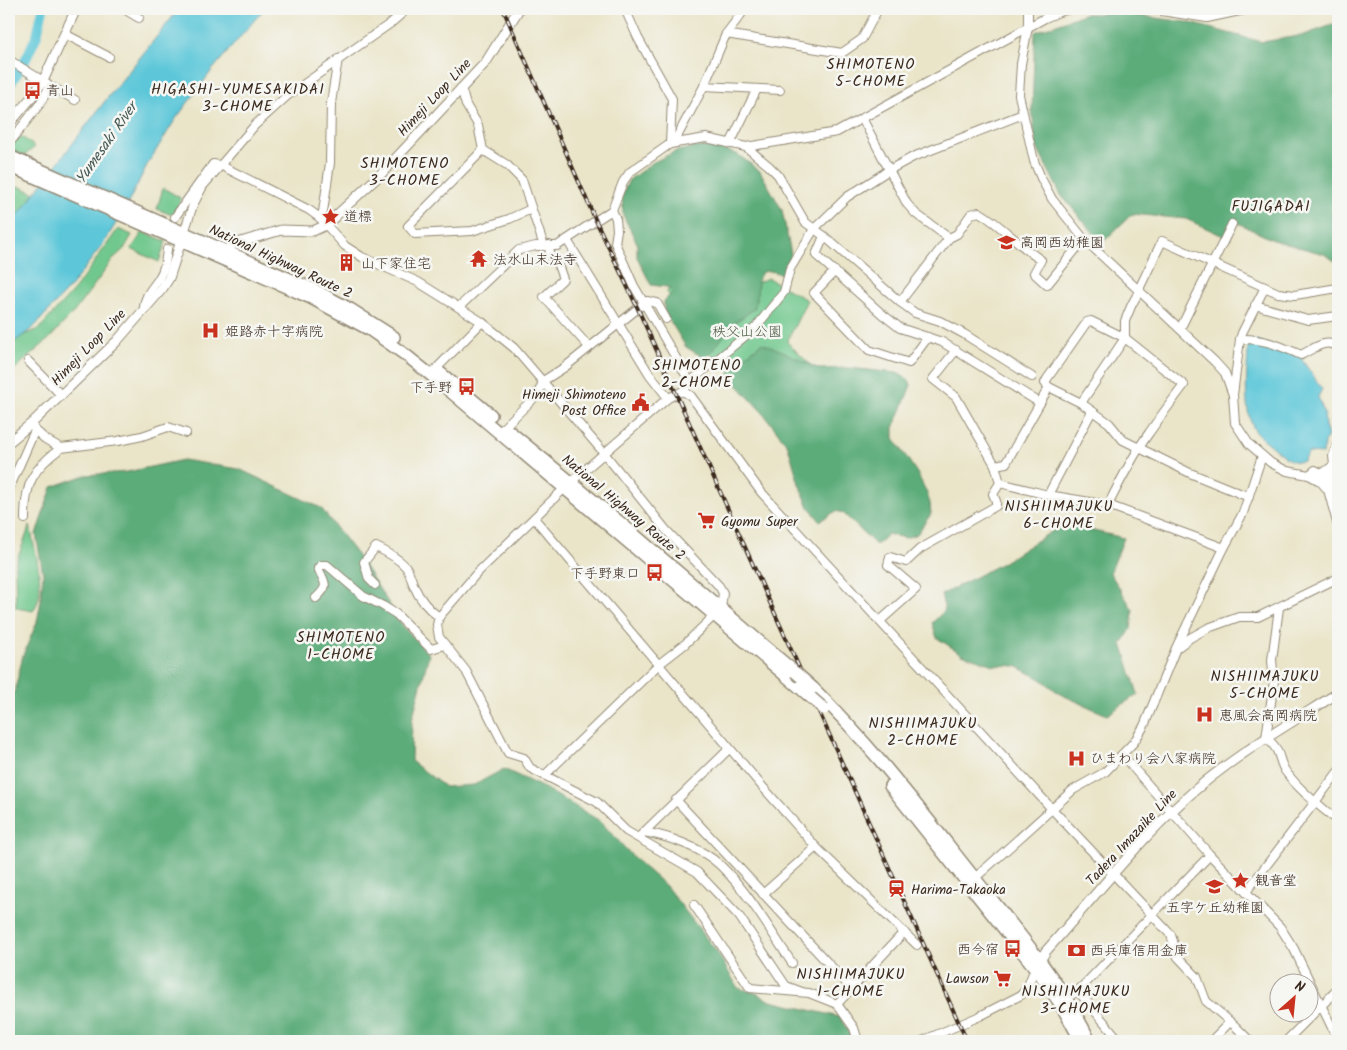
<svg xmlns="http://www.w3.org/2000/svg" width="1347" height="1050" viewBox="0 0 1347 1050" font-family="Kalam,'Klee One',sans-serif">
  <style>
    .green { fill: #71c88e; stroke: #567956 }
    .forest { fill: #5cac79; stroke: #4c6b4c }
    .water { fill: #5dc7d9; stroke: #4c787c }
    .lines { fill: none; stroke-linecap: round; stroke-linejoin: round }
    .river { stroke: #5dc7d9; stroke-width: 10 }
    .minor-casing { stroke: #928874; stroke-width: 10 }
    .major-casing { stroke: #928874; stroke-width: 11 }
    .highway-casing { stroke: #928874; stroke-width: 14 }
    .minor { stroke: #fff; stroke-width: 8 }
    .major { stroke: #fff; stroke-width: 9 }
    .highway { stroke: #fff; stroke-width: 11 }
    .rail-casing { stroke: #3b2a1e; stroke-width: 4 }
    .rail { stroke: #f6f6f2; stroke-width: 2; stroke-dasharray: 5.5; stroke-linecap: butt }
    .highway-bridge-casing { stroke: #928874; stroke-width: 14; stroke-linecap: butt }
    .highway-bridge { stroke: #fff; stroke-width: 11 }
    .labels { text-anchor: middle; stroke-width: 5; stroke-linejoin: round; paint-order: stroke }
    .poi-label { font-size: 14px; fill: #3b2a1e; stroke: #f6f6f2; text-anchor: start }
    .street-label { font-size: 14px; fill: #3b2a1e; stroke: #f6f6f2 }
    .park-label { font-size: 14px; fill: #4b5940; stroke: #f6f6f2 }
    .neighbourhood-label { font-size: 15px; letter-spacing: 1px; fill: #3b2a1e; stroke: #f6f6f2 }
    .water-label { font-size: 15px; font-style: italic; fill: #455956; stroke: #f6f6f2 }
  </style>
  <rect width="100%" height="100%" fill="#f6f6f2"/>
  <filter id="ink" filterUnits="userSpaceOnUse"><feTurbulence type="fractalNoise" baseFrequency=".02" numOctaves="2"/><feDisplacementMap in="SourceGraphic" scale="10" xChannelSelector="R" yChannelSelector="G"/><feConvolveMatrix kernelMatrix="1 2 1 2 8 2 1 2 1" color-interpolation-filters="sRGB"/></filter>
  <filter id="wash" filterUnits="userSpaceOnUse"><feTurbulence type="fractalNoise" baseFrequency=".0096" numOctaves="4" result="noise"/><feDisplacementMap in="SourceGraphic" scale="20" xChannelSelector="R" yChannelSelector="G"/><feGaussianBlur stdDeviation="1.12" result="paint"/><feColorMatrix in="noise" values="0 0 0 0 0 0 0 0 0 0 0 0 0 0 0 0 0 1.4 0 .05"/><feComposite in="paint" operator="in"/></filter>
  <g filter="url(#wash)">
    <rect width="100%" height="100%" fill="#eae5c9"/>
    <g class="green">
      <polygon points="18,137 22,137 35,147 24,156 10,149"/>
      <polygon points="18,186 35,193 9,227 9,198"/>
      <polygon points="163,188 179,197 181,200 172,215 157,209"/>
      <polygon points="118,229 132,235 124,249 115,257 74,312 49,339 9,374 9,348 21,336 39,329 75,289"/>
      <polygon points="143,232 166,241 159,262 131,249"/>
      <polygon points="684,249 729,295 768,278 807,300 787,342 832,386 742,376 703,349 667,292"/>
      <path d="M30,525C34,550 48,590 33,611L16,608L15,565Z"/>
    </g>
    <g class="forest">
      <polygon points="1118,13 1187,22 1262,42 1304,35 1338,23 1338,263 1324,254 1273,240 1234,221 1230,239 1186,219 1132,214 1102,243 1061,195 1036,146 1032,110 1035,32 1084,14"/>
      <polygon points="695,147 715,147 737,154 760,171 782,210 791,254 782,274 770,271 762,272 758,279 757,300 754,309 734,323 706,359 686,347 664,311 664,301 673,292 667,287 651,285 637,257 637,243 623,215 622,195 629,180 652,163 674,152"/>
      <polygon points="762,343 780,350 819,369 849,368 897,373 909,380 911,385 894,428 894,438 917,473 926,491 930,503 931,514 917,534 905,538 888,534 876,545 843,513 836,511 820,521 809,507 799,484 788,446 763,413 729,376 733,365"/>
      <polygon points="183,460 239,469 321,508 361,560 403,626 429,654 412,720 411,761 445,787 474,785 504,769 546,789 600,821 637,861 666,886 717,952 738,988 756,993 771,1001 840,1017 851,1037 850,1041 9,1041 9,700 15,690 23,655 37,622 40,606 43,574 36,534 52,487 86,475 127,472"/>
      <polygon points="1072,526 1124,538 1110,573 1133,610 1131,629 1122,644 1138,694 1107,715 1060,694 1041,679 1016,666 993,665 962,654 937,638 932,623 945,610 941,595 1002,563 1054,530"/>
    </g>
    <g class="water">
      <polygon points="179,9 264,9 213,69 175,120 147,165 125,209 103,244 71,286 34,327 9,346 9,227 105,101"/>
      <path d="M1257,340L1302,358V360L1322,389L1318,397L1324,413L1325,426L1328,436L1324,443L1323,454L1308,453L1303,461C1292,464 1285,457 1276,450C1269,444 1262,439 1256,432C1241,411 1248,370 1248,345Z"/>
    </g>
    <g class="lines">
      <polyline class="river" points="9,86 26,59 37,35 43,9"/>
    </g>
  </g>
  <g filter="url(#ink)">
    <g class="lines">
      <defs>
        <g id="minor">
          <polyline points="124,9 139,18"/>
          <polyline points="625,9 638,38 672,99 670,144"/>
          <polyline points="1028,9 1028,27 1021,64 1019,95 1034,161 1041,178 1052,199 1084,239 1215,362 1225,373 1233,395"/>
          <polyline points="1148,9 1207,18 1249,9"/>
          <polyline points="65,34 109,57"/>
          <polyline points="726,34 842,53 862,39 878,9"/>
          <polyline points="9,60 43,81 48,85 49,88 39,105 11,141"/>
          <polyline points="704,86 780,90"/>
          <polyline points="49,88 54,88 75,100"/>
          <polyline points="461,88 466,105 478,125 483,150 507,165 522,180 544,246"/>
          <polyline points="862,118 907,204 916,214 949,238"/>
          <polyline points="677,142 678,135 704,86 726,34 745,9"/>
          <polyline points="730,144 757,89"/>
          <polyline points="746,147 837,132 1045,18 1059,12 1070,9"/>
          <polyline points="483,150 408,226 415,234 472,231 509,219 531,209"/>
          <polyline points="612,210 616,219 617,230 615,243 634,286 690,382"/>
          <polyline points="175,217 213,164 220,165 309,210 320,218 345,246 362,257 418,282 482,322 514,348 604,453 666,530 719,586 723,593 721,609 685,644 658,665 545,775"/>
          <polyline points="320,218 323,212 330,163 331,103 338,59"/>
          <polyline points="184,233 193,205 203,186 255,125 287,96 391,23 407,9"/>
          <polyline points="824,236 816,255 882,314 900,328 942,342 1040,403"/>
          <polyline points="567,240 650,375 668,398"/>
          <polyline points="549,245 550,254 558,265 563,279 544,297 589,347"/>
          <polyline points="835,271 814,293 869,350 909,363 928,337"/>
          <polyline points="1265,287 1242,333 1240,339 1233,395 1235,423 1249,444 1271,463 1287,471 1309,475 1320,481 1328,490 1338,526"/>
          <polyline points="1139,289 1162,241 1278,293 1295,295 1338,288"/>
          <path d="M900,302L949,238L957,234L971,214L979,212C1003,226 1019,246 1041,260L1034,273L1047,285L1084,239"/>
          <polyline points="1255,305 1308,320 1338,316"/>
          <path d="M144,307C145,294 153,288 159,278C165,269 166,259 167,249"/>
          <polyline points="459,307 519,250 536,246 557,246 612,210 623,182 630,172 670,144 706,138 746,147 769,166 778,175 805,222 824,236 900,302 915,313 940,321 964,334 1032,377"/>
          <polyline points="1180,329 1232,224"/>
          <path d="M1240,339C1262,338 1281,346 1301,355C1313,349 1327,337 1338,348"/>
          <polyline points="956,350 933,379 956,397 995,465 1000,483"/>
          <polyline points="28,361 61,395"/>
          <polyline points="436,369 482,322"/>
          <polyline points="683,391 690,382 756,327 784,292 790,269 814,229 847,197 889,170 913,157 1023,114"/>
          <polyline points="1081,403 1125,338 1125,321 1132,304 1140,290"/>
          <polyline points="32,423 35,430 45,439 61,448 118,441 142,436 168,427 186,433"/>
          <polyline points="504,427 531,401 539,392 543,381 565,367 647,301 657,303 666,319"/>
          <polyline points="995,465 1006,463 1049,387"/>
          <polyline points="1323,473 1334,465 1333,456 1338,442"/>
          <path d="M1309,475L1315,470C1330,476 1335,489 1338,503"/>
          <polyline points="1328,478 1338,470"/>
          <polyline points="1000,483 1048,495 1108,505 1224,548"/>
          <polyline points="9,489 35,430"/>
          <polyline points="1048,495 1092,411"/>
          <path d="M1108,505C1121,480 1133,455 1149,433C1160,417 1172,401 1184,385L1125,338L1091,321L1087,322L1047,379L1045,383L1049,387L1081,403L1109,423L1123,440L1190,473L1249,497"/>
          <polyline points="534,518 761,785 816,847 917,945"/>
          <path d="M25,519C25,484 32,469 61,448"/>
          <path d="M375,585L369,579L364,562L376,547C387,552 398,558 406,567C410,573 411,579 414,586C419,598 428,609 439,617"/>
          <path d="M316,598C330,585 325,584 318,568L321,565H327L363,596L383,606L396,614L431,649L445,645"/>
          <path d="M1279,608L1272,660L1274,681L1266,738C1283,751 1277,760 1286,772C1300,791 1320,806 1338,821"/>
          <polyline points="880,621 916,589 888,565 890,557 906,562 920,549 996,506 996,501 993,494 1000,483"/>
          <polyline points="1178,647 1190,638 1208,628 1239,617 1258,617 1338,578"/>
          <polyline points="1122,755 1210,855 1280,927 1294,949 1338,1040"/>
          <polyline points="676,800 852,989"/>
          <path d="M644,832C668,836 702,848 720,865C749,893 770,930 792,963"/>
          <polyline points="641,835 729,749"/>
          <polyline points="975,878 1073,790 1105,772 1134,742 1144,726 1176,648 1224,548 1243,513 1262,456"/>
          <polyline points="1246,892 1338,772"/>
          <polyline points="763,894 816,847"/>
          <polyline points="694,905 750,988 809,993 837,1004 854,1028 858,1041"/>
          <polyline points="1078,991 1120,1041"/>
          <polyline points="802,992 786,986 739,916 697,872 626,831 597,802 530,768 524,758 508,753 466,671 439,637 437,625 439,617 477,573 571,482 668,398 683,391 691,396 761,492 1052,809 1171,935 1178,957 1197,977 1206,1001 1235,1026 1250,1041"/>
          <polyline points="1066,998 1078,991 1210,855"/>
          <polyline points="837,1004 904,932"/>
          <polyline points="922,1041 980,1016 1021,995 1027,988 1035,968"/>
          <polyline points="1211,1041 1230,1022"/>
          <polyline points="1286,1041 1338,989"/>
        </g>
        <g id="major">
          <polyline points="9,124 31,98 43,81 76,9"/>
          <polyline points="227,252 231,245 281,230 313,231 326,225 382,173 486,62 519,9"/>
          <polyline points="9,442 32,423 117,341 162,289 169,278 183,235"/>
          <path d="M1037,965L1046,951C1092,900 1134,845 1185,799C1231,757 1286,726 1338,693"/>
        </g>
        <g id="highway">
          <polyline points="9,156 315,290 350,309 394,337"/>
          <polyline points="9,166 311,298 370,330 407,356 432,376 799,687"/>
          <polyline points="438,371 491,415"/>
          <polyline points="509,431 622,524 795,672"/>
          <path d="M813,688C870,744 919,808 969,871C1012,925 1059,978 1090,1041"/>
          <polyline points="890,786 1035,968 1061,1005 1081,1041"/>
        </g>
      </defs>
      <use href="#minor" class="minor-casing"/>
      <use href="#major" class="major-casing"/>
      <use href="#highway" class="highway-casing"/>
      <use href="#minor" class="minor"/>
      <use href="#major" class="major"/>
      <use href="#highway" class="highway"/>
      <defs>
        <polyline id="rail" points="503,9 596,221 638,309 967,1041"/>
      </defs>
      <use href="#rail" class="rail-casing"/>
      <use href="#rail" class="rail"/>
      <defs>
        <g id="highway-bridge">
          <polyline points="795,672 813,688"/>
          <polyline points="799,687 824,709"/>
        </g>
      </defs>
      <use href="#highway-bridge" class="highway-bridge-casing"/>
      <use href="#highway-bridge" class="highway-bridge"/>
    </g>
  </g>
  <defs>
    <symbol id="bus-bare" viewBox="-9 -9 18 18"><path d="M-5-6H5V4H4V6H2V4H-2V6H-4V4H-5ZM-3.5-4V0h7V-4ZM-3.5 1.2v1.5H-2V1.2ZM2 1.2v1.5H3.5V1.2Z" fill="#c8321e" stroke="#f6f6f2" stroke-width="2.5" paint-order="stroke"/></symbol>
    <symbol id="sight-bare" viewBox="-9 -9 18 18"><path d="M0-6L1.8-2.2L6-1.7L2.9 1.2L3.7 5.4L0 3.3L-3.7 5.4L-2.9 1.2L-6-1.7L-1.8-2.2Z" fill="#c8321e" stroke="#f6f6f2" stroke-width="2.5" paint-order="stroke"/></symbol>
    <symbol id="school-bare" viewBox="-9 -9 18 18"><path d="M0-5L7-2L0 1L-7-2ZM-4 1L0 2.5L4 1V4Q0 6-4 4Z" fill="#c8321e" stroke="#f6f6f2" stroke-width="2.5" paint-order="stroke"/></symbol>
    <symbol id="temple-bare" viewBox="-9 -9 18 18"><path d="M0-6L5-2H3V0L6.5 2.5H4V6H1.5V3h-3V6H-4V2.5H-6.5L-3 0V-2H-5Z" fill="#c8321e" stroke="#f6f6f2" stroke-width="2.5" paint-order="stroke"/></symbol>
    <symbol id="building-bare" viewBox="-9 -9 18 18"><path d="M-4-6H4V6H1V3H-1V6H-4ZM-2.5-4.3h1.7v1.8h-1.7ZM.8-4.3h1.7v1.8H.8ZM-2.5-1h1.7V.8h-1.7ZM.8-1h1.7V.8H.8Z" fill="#c8321e" stroke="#f6f6f2" stroke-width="2.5" paint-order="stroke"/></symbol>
    <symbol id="hospital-bare" viewBox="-9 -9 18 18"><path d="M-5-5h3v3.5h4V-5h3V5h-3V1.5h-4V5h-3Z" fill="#c8321e" stroke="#f6f6f2" stroke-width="2.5" paint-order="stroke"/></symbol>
    <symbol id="civic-bare" viewBox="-9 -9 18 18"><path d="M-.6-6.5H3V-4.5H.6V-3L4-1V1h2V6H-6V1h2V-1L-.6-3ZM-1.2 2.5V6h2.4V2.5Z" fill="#c8321e" stroke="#f6f6f2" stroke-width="2.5" paint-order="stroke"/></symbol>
    <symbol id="supermarket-bare" viewBox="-9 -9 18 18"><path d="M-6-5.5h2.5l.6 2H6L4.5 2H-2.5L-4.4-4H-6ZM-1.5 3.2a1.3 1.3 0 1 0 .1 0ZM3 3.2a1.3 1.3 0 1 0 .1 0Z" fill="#c8321e" stroke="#f6f6f2" stroke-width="2.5" paint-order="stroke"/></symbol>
    <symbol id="station-bare" viewBox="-9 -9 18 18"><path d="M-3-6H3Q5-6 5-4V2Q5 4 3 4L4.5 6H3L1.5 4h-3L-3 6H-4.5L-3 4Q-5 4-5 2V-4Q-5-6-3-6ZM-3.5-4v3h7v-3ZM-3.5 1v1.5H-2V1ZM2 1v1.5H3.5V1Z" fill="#c8321e" stroke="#f6f6f2" stroke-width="2.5" paint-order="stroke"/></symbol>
    <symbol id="bank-bare" viewBox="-9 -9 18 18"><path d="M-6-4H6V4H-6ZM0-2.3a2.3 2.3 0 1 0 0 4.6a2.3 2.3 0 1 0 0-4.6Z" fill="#c8321e" stroke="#f6f6f2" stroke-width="2.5" paint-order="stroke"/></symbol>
  </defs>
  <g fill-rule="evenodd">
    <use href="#bus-bare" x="20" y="78" width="25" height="25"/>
    <use href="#sight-bare" x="318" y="204" width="25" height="25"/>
    <use href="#school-bare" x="994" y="230" width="25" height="25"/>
    <use href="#temple-bare" x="466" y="246" width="25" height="25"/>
    <use href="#building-bare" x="334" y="250" width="25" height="25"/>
    <use href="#hospital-bare" x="198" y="318" width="25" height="25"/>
    <use href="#bus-bare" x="454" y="374" width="25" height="25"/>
    <use href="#civic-bare" x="628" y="390" width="25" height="25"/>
    <use href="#supermarket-bare" x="694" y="508" width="25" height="25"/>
    <use href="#bus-bare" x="642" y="560" width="25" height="25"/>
    <use href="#hospital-bare" x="1192" y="702" width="25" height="25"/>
    <use href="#hospital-bare" x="1064" y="746" width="25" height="25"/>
    <use href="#sight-bare" x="1228" y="868" width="25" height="25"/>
    <use href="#school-bare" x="1202" y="874" width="25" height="25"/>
    <use href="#station-bare" x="884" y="876" width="25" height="25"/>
    <use href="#bus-bare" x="1000" y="936" width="25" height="25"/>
    <use href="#bank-bare" x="1064" y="938" width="25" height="25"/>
    <use href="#supermarket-bare" x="990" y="966" width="25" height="25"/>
  </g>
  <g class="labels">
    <g class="poi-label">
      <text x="46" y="95">青山</text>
      <text x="344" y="221">道標</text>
      <text x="1020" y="247">高岡西幼稚園</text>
      <text x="493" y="264">法水山末法寺</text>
      <text x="361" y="268">山下家住宅</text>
      <text x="225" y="336">姫路赤十字病院</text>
      <text x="452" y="392" text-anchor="end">下手野</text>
      <text x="626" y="399" text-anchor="end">Himeji Shimoteno<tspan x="626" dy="16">Post Office</tspan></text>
      <text x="721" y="526">Gyomu Super</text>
      <text x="640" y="578" text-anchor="end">下手野東口</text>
      <text x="1219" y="720">恵風会高岡病院</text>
      <text x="1090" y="763">ひまわり会八家病院</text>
      <text x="1255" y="885">観音堂</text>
      <text x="911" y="894">Harima-Takaoka</text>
      <text x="1215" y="912" text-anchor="middle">五字ケ丘幼稚園</text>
      <text x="999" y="954" text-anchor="end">西今宿</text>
      <text x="1090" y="955">西兵庫信用金庫</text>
      <text x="989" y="983" text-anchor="end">Lawson</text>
    </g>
    <g class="street-label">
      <text transform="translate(434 97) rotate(-47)" y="5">Himeji Loop Line</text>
      <text transform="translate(281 261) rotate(25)" y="5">National Highway Route 2</text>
      <text transform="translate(88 347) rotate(-46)" y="5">Himeji Loop Line</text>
      <text transform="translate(624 507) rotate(40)" y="5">National Highway Route 2</text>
      <text transform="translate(1131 837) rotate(-47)" y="5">Tadera Imazaike Line</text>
    </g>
    <g class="park-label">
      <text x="747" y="336">秩父山公園</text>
    </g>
    <g class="neighbourhood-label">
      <text x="871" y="69">SHIMOTENO<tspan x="871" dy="17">5-CHOME</tspan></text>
      <text x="238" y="94">HIGASHI-YUMESAKIDAI<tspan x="238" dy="17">3-CHOME</tspan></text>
      <text x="405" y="168">SHIMOTENO<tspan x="405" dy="17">3-CHOME</tspan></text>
      <text x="1271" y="211">FUJIGADAI</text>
      <text x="697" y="370">SHIMOTENO<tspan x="697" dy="17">2-CHOME</tspan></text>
      <text x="1059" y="511">NISHIIMAJUKU<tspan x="1059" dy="17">6-CHOME</tspan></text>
      <text x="341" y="642">SHIMOTENO<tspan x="341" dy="17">1-CHOME</tspan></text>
      <text x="1265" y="681">NISHIIMAJUKU<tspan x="1265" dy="17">5-CHOME</tspan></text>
      <text x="923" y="728">NISHIIMAJUKU<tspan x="923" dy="17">2-CHOME</tspan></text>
      <text x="851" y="979">NISHIIMAJUKU<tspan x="851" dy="17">1-CHOME</tspan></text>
      <text x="1076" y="996">NISHIIMAJUKU<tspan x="1076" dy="17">3-CHOME</tspan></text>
    </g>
    <g class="water-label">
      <text transform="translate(106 143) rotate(-55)" y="5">Yumesaki River</text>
    </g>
  </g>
  <rect width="1347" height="1050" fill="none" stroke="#f6f6f2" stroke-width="30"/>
  <g transform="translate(1294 998) rotate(27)"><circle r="24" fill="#f6f6f2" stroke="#aba49d"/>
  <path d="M0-4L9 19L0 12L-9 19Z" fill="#c8321e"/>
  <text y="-8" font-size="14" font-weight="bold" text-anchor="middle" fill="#3b2a1e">N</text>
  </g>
</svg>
